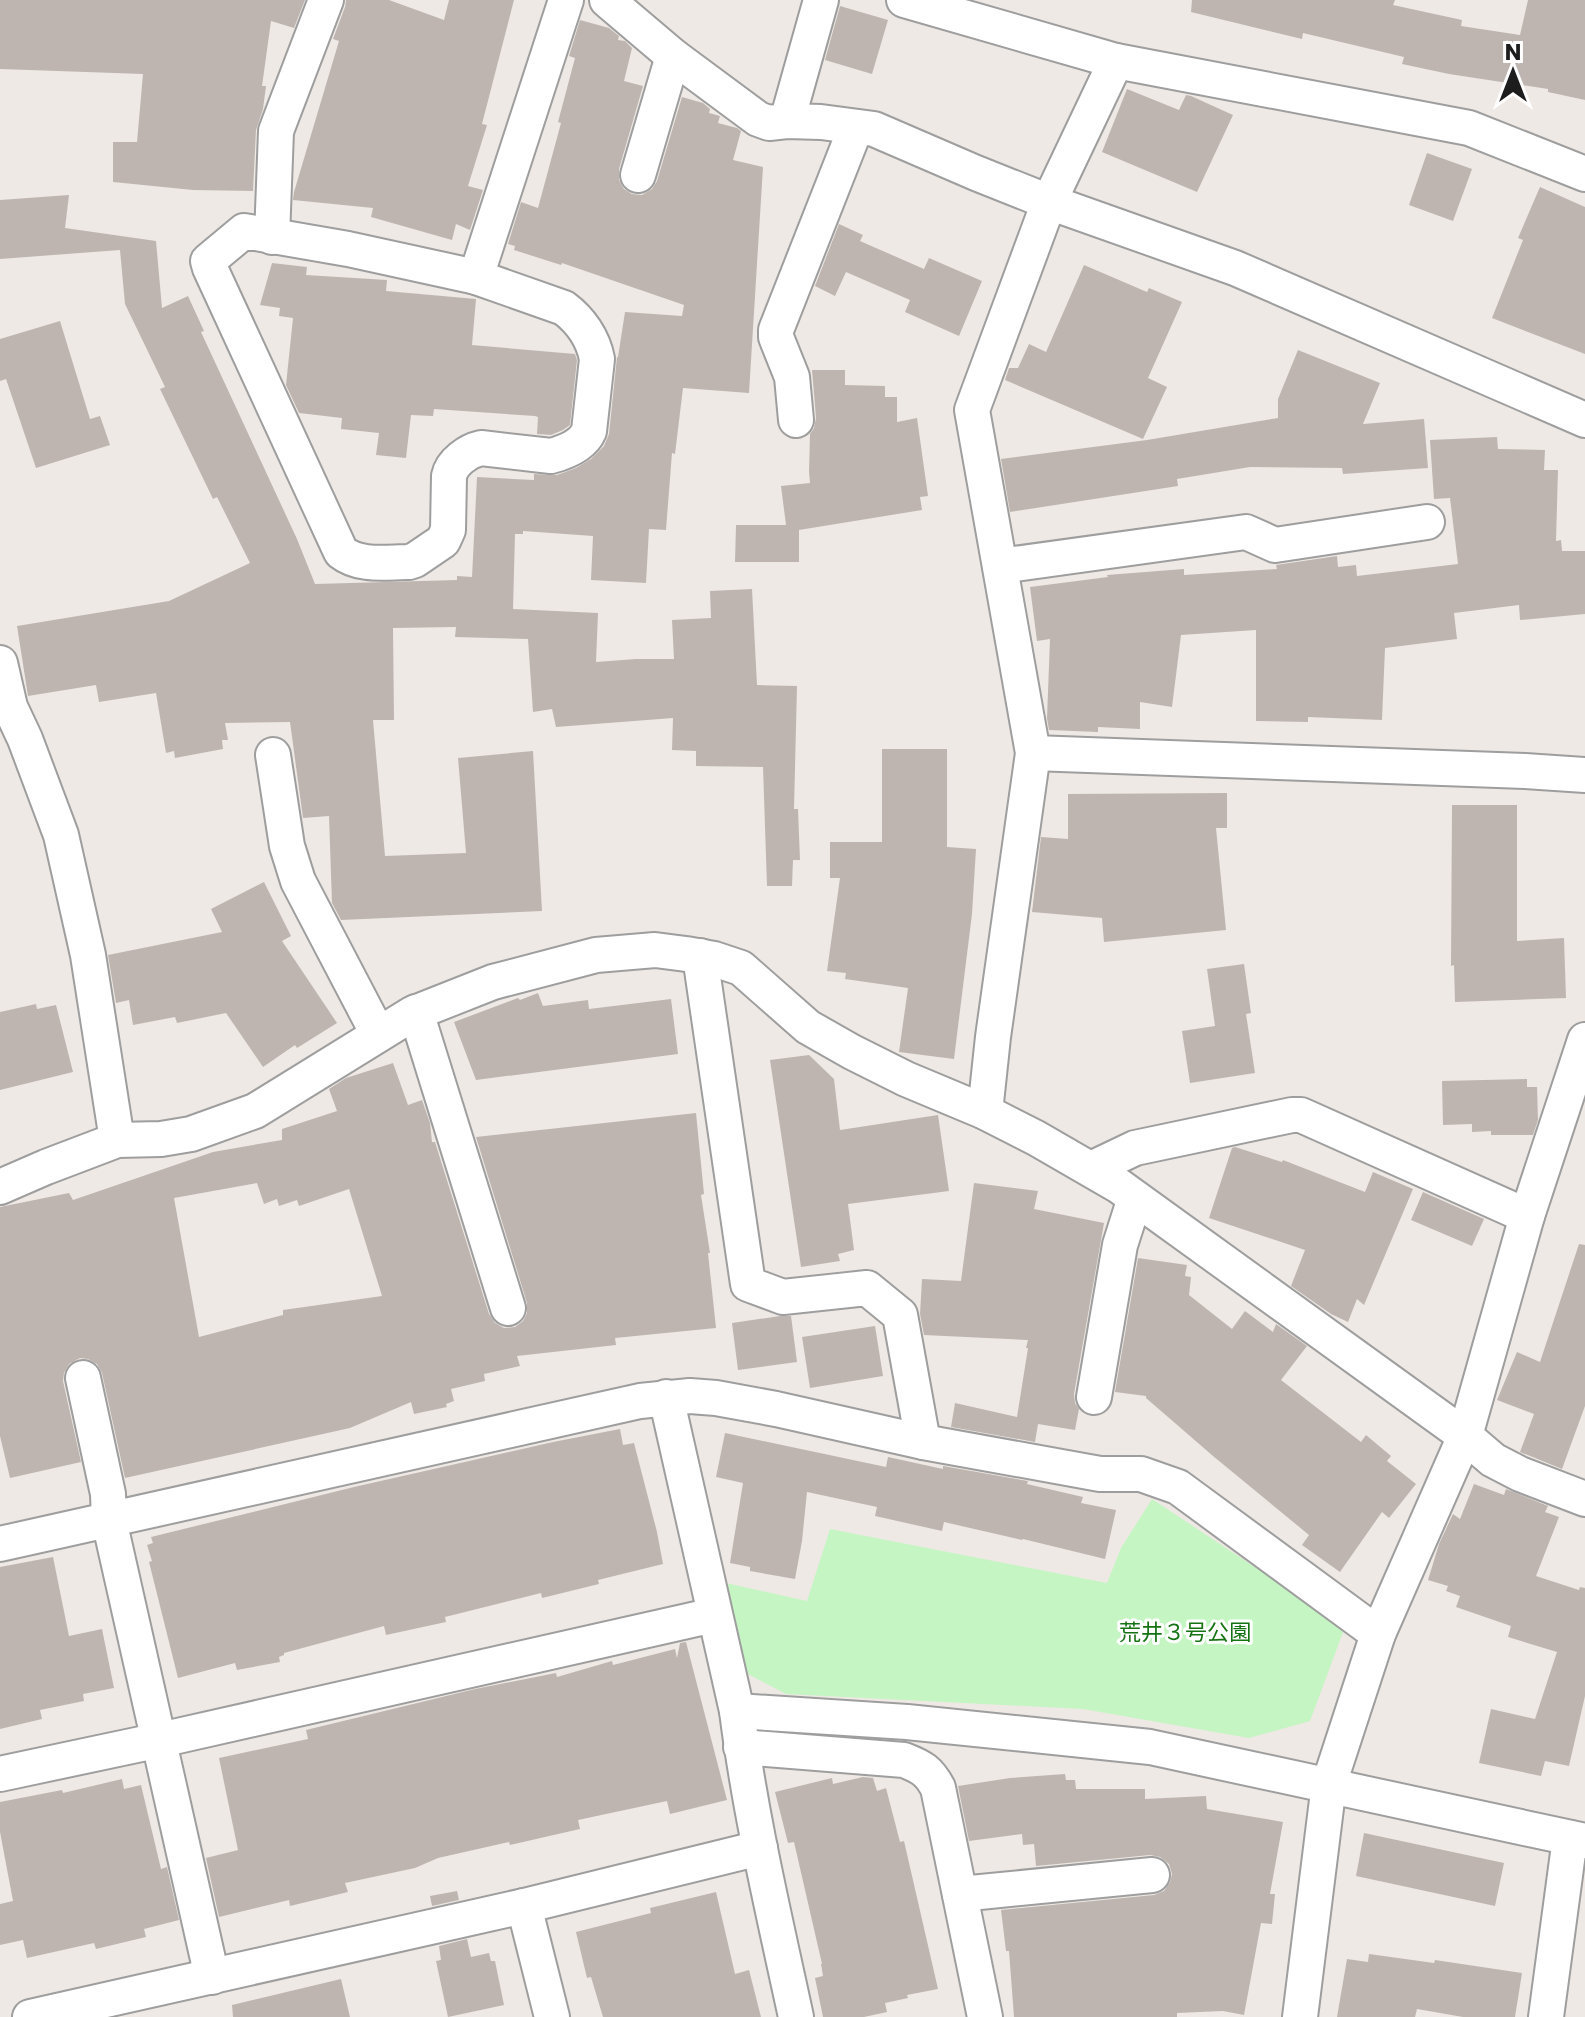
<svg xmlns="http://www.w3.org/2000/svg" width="1585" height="2017" viewBox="0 0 1585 2017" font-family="Poppins,'Noto Sans JP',sans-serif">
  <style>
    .park { fill: #c5f5c3 }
    .building { fill: #beb5b1; fill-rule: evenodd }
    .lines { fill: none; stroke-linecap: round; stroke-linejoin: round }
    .street-casing { stroke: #9e9e9e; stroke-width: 38 }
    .street { stroke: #fff; stroke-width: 34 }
    .labels { text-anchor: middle; stroke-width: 6; stroke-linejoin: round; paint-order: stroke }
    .park-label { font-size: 22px; fill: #167313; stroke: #fff }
  </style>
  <rect width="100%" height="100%" fill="#eee9e4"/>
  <polygon class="park" points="1152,1499 1345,1627 1310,1721 1249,1738 1083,1709 786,1694 746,1673 721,1582 807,1601 830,1529 1107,1583 1121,1548"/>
  <g class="building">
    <polygon points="0,0 305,0 294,28 271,21 262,86 266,86 263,109 256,130 253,191 193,190 113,182 113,142 137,142 143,74 0,69"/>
    <polygon points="346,0 389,0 444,20 449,0 514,0 482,124 487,125 468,186 483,190 470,230 456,224 452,240 371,217 373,208 293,200 294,192 339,41 333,39 345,7"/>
    <polygon points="1192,0 1395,0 1393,5 1462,20 1461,26 1520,35 1528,0 1585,0 1585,100 1548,92 1548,89 1449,74 1402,64 1404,57 1303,33 1302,39 1191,12"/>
    <polygon points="840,6 888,20 872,74 825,60"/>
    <polygon points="580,20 609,28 619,36 618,40 625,41 632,48 624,81 643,86 619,169 619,180 624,189 632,194 642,195 652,189 657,181 682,97 703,103 710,109 709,113 720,116 718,123 737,128 741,131 733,160 763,167 749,393 683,388 675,454 672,453 666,530 649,529 646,583 591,580 593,536 523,531 523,534 515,534 513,609 598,613 596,662 636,659 674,659 672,620 711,618 710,591 752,589 757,685 797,686 794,809 798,809 800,860 793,860 792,886 767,886 763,767 696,766 696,751 672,750 673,718 556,727 552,709 533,712 528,639 455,637 456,627 393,628 394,720 373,720 385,856 466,853 458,758 533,751 542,911 341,920 332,903 329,816 303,818 290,722 225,723 228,740 222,740 223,749 175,758 174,751 166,753 156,693 99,702 96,685 28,696 17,626 169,601 250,563 217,497 213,499 160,389 165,387 125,304 120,250 0,259 0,200 69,195 65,228 156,241 162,308 188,296 204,331 201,332 297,539 315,584 457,580 457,576 472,577 477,477 534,480 534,474 557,475 576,468 591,459 604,446 609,434 617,357 618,357 625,312 682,316 684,305 562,263 561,265 514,250 515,246 508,244 521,202 538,208 561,123 558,122 575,58 569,56"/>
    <polygon points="1127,89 1179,110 1186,95 1191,96 1233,115 1197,192 1102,152"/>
    <polygon points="1427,153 1472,169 1453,221 1409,205"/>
    <polygon points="1540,187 1585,207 1585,354 1492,318 1523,240 1518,238"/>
    <polygon points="839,224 863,235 860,241 924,269 929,258 982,281 959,336 905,312 910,300 846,272 835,296 815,286"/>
    <polygon points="272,263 307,267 306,275 387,280 386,291 476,299 472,345 575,354 577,360 570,425 563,430 551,435 537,434 538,417 535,416 434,409 433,416 411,415 406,458 376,455 379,433 341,429 342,418 299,413 286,385 293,318 279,316 280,308 260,305"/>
    <polygon points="1084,265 1147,292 1149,288 1182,302 1148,378 1167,387 1143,439 1005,380 1009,368 1018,368 1029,344 1046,352"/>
    <polygon points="60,321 90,419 100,416 110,445 36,468 6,379 0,381 0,339"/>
    <polygon points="1298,350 1380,383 1363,424 1424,419 1428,468 1343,474 1342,468 1250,467 1177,479 1178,486 1010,512 1001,459 1147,440 1278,418 1278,399"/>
    <polygon points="812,370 845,370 845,385 885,386 885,397 897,397 897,422 917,418 928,496 920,497 922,510 799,530 799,562 735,562 736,525 786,525 781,486 810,483 809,472 810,434 814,428 816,418"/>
    <polygon points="1497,437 1498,449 1545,450 1544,470 1558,470 1556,541 1561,540 1562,551 1585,551 1585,614 1520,620 1519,605 1454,613 1457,639 1385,648 1382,720 1308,717 1308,722 1256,721 1256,630 1181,635 1172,707 1140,702 1140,729 1098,727 1098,732 1049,730 1047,718 1050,639 1037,641 1030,587 1108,577 1107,575 1184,569 1184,575 1277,569 1276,565 1337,556 1338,567 1356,565 1357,576 1458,564 1450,498 1434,499 1430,440"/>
    <polygon points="882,749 947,749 947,847 976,849 972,914 954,1059 899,1052 908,988 845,979 846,973 827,971 840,878 830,878 830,842 882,842"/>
    <polygon points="1227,793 1227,828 1216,828 1226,930 1104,942 1102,918 1032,912 1041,837 1068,839 1068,794"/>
    <polygon points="1452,805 1517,805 1517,941 1564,938 1566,998 1455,1002 1454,965 1451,966"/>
    <polygon points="264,882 291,936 282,941 337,1023 297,1048 295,1045 263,1067 226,1013 177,1023 175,1017 133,1025 129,1000 116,1003 108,955 222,932 211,909"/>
    <polygon points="1244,964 1251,1013 1246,1014 1255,1073 1190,1083 1182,1031 1215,1026 1207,969"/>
    <polygon points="538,993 543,1006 588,1000 589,1009 671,999 678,1054 476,1080 454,1022 518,998 520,1000"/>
    <polygon points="36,1004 37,1009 56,1005 73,1072 0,1090 0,1012"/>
    <polygon points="809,1055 834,1079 840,1130 938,1115 949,1191 848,1204 854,1250 838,1254 840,1261 801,1267 770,1060"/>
    <path d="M393,1063L408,1105L422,1100L430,1123L432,1142H435L489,1314L495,1323L504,1328L515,1327L523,1321L527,1313V1303L476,1137L696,1113L704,1194L701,1195L710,1253H708L716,1328L615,1338L616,1345L517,1356L520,1366L484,1374L485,1381L451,1389L454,1401L446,1404L447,1407L414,1414L411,1402L350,1428L125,1478L102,1373L97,1364L88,1359L80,1358L69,1364L64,1373L63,1381L81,1462L10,1478L0,1436V1207L69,1193L73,1200L213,1152L282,1140V1129L337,1111L329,1089L346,1078ZM257,1183L264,1204L277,1199L279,1206L297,1200L299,1206L349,1189L382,1296L283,1310V1315L199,1337L174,1198Z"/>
    <polygon points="1527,1079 1527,1087 1537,1087 1538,1120 1533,1135 1491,1135 1491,1131 1472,1132 1472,1124 1443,1125 1442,1081"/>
    <polygon points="1235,1147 1282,1162 1283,1160 1365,1192 1373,1172 1413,1189 1364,1305 1357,1299 1348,1322 1331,1314 1291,1286 1305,1250 1209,1218 1232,1148"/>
    <polygon points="974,1183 1038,1191 1034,1209 1104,1223 1074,1394 1075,1403 1079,1409 1075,1430 1038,1424 1035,1442 951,1427 955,1403 1017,1417 1028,1348 1026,1348 1028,1340 924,1335 920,1314 922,1279 961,1281"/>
    <polygon points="1423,1192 1484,1219 1472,1246 1411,1220"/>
    <polygon points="1579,1244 1585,1245 1585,1406 1562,1469 1520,1452 1534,1414 1497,1400 1517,1352 1540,1362"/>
    <polygon points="1138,1258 1187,1265 1185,1276 1191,1277 1189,1295 1232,1329 1245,1311 1273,1332 1276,1324 1307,1346 1281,1380 1361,1442 1366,1435 1391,1456 1387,1461 1416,1484 1389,1518 1382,1512 1340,1572 1302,1545 1309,1535 1213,1456 1146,1398 1146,1396 1115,1392"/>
    <polygon points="780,1316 791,1316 797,1362 738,1370 732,1323"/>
    <polygon points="875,1326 883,1376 810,1388 802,1337"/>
    <polygon points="620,1429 623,1445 634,1443 657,1532 663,1564 598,1580 599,1584 542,1598 541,1593 445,1617 446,1622 386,1635 384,1626 284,1653 284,1655 279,1657 280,1662 237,1670 235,1663 178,1678 149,1562 152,1561 147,1545 153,1543 151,1537 354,1487 553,1442"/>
    <polygon points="725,1433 886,1467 888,1457 943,1469 943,1466 1028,1481 1027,1484 1083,1497 1081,1503 1116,1510 1105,1559 1023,1539 1022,1540 944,1522 942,1531 875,1516 877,1507 807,1492 802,1541 795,1579 750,1571 750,1567 730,1563 743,1483 716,1477"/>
    <polygon points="1474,1484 1504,1495 1506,1489 1548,1506 1545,1512 1559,1517 1536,1576 1579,1590 1580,1587 1585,1588 1585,1696 1569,1766 1545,1761 1541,1776 1479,1763 1491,1709 1535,1719 1557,1652 1508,1637 1511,1626 1456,1607 1460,1596 1446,1591 1448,1586 1428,1580 1439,1544 1453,1514 1460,1519"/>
    <polygon points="53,1557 69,1636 102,1629 114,1688 83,1694 84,1701 40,1710 42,1719 0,1729 0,1567"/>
    <polygon points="686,1642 727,1800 670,1814 667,1801 578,1820 580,1829 510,1845 509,1842 438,1858 415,1868 345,1883 348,1892 290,1906 289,1900 219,1917 206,1858 238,1850 219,1758 308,1739 306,1730 475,1689 556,1673 557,1677 612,1661 613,1665 675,1649 677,1658 680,1643"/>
    <polygon points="1065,1774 1066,1780 1075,1780 1076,1789 1145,1789 1145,1799 1206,1796 1207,1809 1283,1822 1270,1894 1275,1894 1272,1924 1261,1923 1244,2015 1223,2011 1177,2013 1177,2017 1014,2017 1009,1951 1006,1951 1001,1910 1154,1895 1164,1891 1170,1882 1172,1874 1169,1864 1160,1857 1150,1855 1036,1866 1034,1844 1023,1845 1022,1834 969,1841 958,1786 1010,1778"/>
    <polygon points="863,1777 873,1778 877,1791 886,1788 900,1842 904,1841 938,1989 907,1995 908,1998 885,2003 887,2012 864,2017 823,2017 815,1978 823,1976 821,1964 822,1964 794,1842 788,1843 775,1792 832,1778 833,1784"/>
    <polygon points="122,1779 124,1789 141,1785 161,1869 167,1867 179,1920 144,1929 146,1937 96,1949 94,1943 27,1958 23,1940 0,1945 0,1904 13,1901 0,1832 0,1802 62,1790 63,1793"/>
    <polygon points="1364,1833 1504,1863 1495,1906 1356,1876"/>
    <polygon points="457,1891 459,1900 432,1906 430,1896"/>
    <polygon points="716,1892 735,1974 749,1970 761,2017 603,2017 591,1977 587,1978 576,1932 651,1913 650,1908"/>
    <polygon points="467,1939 471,1957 489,1953 491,1961 495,1961 504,2005 448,2017 436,1961 441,1960 439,1946"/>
    <polygon points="1369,1954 1434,1963 1435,1960 1522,1973 1515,2017 1463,2017 1417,2009 1415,2017 1337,2017 1347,1959 1368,1962"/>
    <polygon points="341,1979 350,2017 233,2017 232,2005"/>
  </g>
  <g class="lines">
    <defs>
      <g id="street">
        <polyline points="607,0 673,56 758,119 769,123 787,121 821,122 874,129 976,173 1049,202 1235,268 1585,420"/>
        <polyline points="904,0 1116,61"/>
        <polyline points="787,121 821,0"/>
        <polyline points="638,175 673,56"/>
        <path d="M244,231L348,249L476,277L564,308C580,320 593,338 597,359L589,431C583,445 566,452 551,456L481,448C468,451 452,462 449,476L448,530L443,541L415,560L409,562C386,562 360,567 341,552L210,268L208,261Z"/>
        <polyline points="272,237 276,131 326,0"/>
        <polyline points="476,277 566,0"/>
        <polyline points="796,420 792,377 776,337 776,330 856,127"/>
        <polyline points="1000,566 1246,532 1275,545 1427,522"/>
        <polyline points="0,663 10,707 25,739 61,835 88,955 117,1140"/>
        <polyline points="1033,753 1525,771 1585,775"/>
        <polyline points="273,755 287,846 298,881 378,1034"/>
        <polyline points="700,956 748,1284 783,1297 867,1288 900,1315 923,1442"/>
        <polyline points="416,1012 508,1308"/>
        <polyline points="985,1112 993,1037 1033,753 972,410 1049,202 1116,61 1469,128 1585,174"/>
        <polyline points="1091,1169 1135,1148 1292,1115 1301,1115 1527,1216"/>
        <polyline points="0,1187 46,1167 117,1140 161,1139 191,1134 255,1111 412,1014 493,982 596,955 655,950 686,954 714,959 741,968 808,1027 852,1052 906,1079 985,1112 1036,1138 1119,1186 1465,1436 1493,1460 1520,1474 1585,1499"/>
        <polyline points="83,1378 108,1494 109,1520 212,1977"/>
        <path d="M666,1397L737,1711C750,1814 774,1915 796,2017"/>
        <polyline points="1094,1397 1120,1245 1135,1198"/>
        <polyline points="0,1544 640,1401 690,1396 716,1398 776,1409 923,1442 1100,1474 1141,1474 1178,1487 1378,1634"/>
        <polyline points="737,1711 907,1722 1150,1747 1585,1841"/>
        <path d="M741,1747L904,1760C922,1767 929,1771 938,1788L985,2017"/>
        <polyline points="0,1774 160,1740 714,1615"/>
        <polyline points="960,1894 1152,1875"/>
        <polyline points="524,1906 552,2017"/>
        <polyline points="30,2017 524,1906 760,1848"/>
        <polyline points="1300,2017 1329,1784 1378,1634 1465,1436 1527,1216 1585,1040"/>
        <polyline points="1546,2017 1570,1838"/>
      </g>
    </defs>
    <use href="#street" class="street-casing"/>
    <use href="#street" class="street"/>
  </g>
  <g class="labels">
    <g class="park-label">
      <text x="1185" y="1640">荒井３号公園</text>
    </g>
  </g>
  <g transform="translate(1513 72)" stroke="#ffffff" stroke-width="6" paint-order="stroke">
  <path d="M0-6L14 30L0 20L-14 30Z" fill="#1d1d1d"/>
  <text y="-12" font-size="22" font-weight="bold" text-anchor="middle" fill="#1d1d1d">N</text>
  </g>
</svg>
